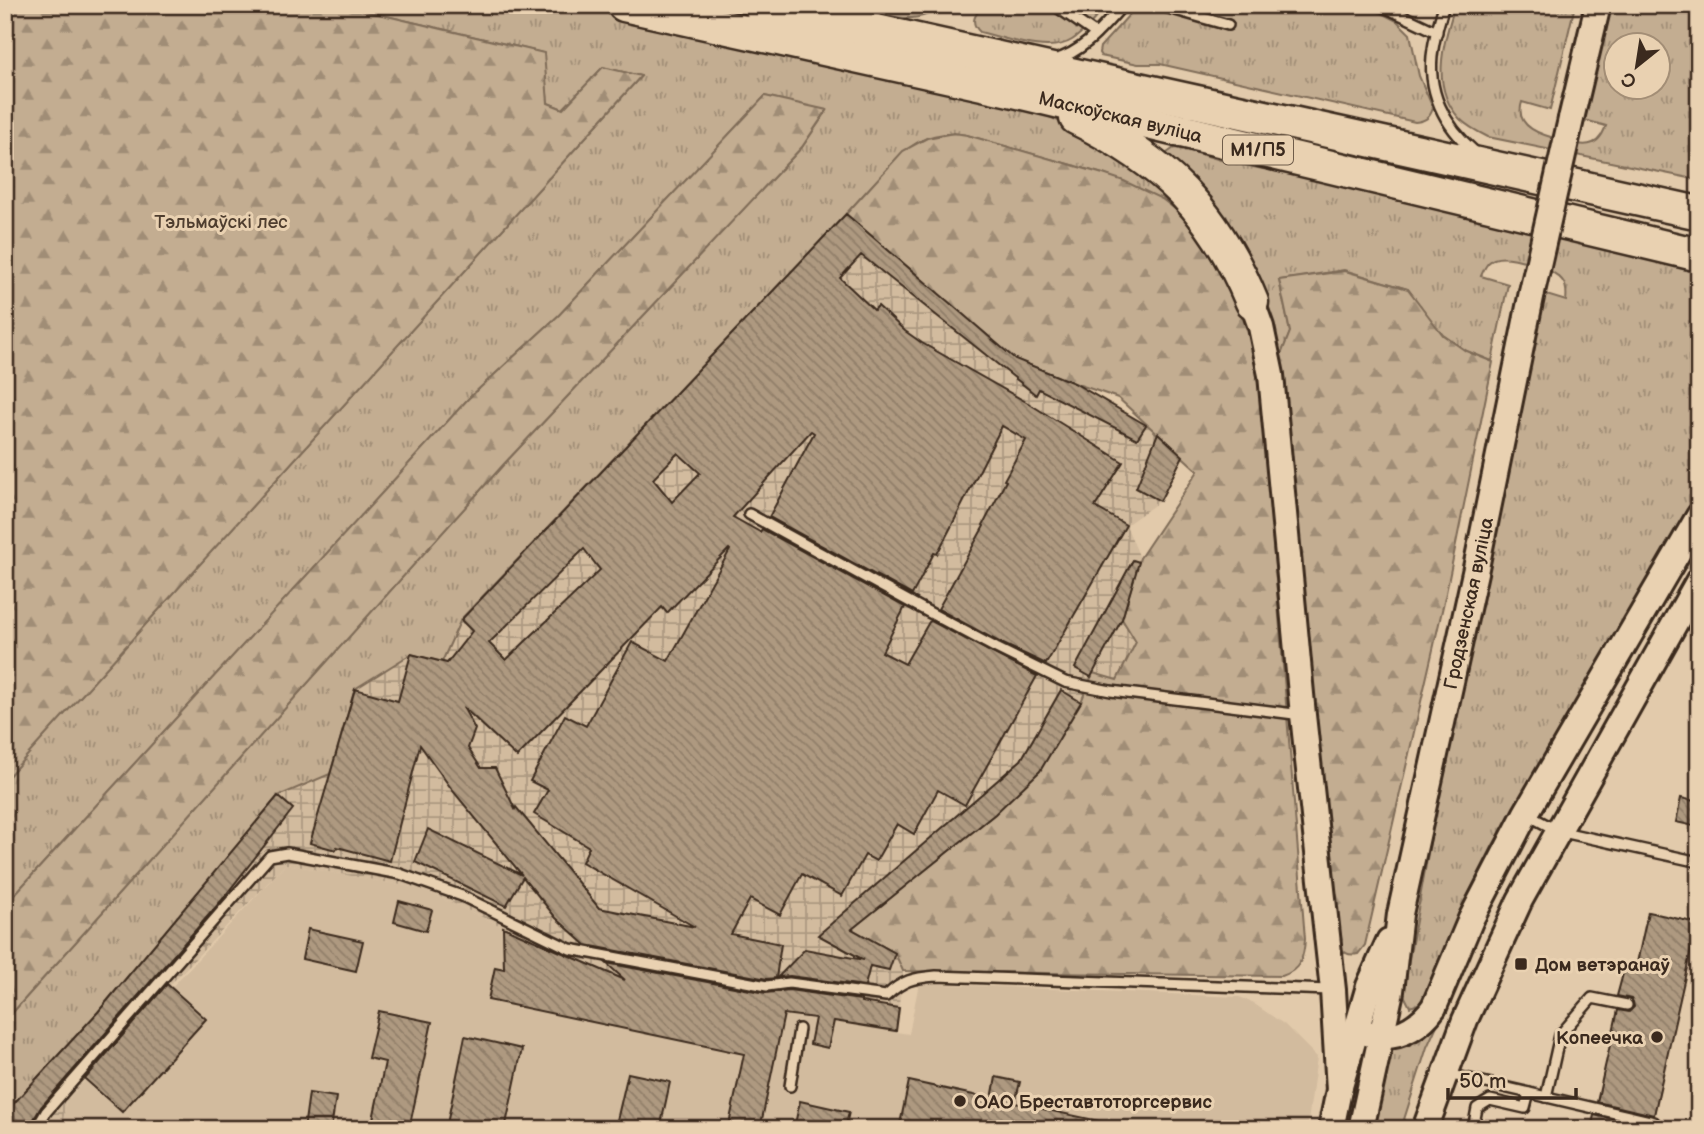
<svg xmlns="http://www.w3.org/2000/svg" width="1704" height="1134" viewBox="0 0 1704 1134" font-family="'Balsamiq Sans',sans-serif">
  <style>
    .built { fill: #d2bb9e }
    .industrial { fill: url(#industrial-grid) }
    .grass { fill: url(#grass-tufts); stroke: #7f6c58; stroke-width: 2; fill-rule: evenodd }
    .forest { fill: url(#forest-firs); stroke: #7f6c58; stroke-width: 2 }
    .building { fill: url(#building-back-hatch); stroke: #3b2a1e; stroke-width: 2; fill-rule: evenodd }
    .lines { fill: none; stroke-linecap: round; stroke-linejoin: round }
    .lane-casing { stroke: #3b2a1e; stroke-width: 14 }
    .secondary-casing { stroke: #3b2a1e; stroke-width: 30 }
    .highway-casing { stroke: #3b2a1e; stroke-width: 37 }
    .lane { stroke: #e9d1b1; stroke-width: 9 }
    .secondary { stroke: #e9d1b1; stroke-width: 24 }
    .highway { stroke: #e9d1b1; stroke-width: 32 }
    .secondary-bridge-casing { stroke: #3b2a1e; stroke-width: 30; stroke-linecap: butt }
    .secondary-bridge { stroke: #e9d1b1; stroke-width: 24 }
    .poi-dot { fill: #3b2a1e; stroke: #e9d1b1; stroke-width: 2.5 }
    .labels { text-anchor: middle; stroke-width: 6; stroke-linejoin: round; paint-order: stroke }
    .shield { fill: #e9d1b1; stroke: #6f5c4a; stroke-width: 2 }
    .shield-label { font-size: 18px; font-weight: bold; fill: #3b2a1e }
    .street-label { font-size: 19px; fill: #3b2a1e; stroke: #e9d1b1 }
    .park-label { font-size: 19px; fill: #4f3e2f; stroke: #e9d1b1 }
    .poi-label { font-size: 19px; font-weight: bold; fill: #3b2a1e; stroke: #e9d1b1; text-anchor: start }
  </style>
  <defs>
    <pattern id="industrial-grid" width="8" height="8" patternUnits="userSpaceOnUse" patternTransform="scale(1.75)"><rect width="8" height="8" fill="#d2bb9e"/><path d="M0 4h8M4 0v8" fill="none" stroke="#ac9880"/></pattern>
    <pattern id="grass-tufts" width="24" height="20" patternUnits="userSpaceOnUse" patternTransform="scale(1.75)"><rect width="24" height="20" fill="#c3ad91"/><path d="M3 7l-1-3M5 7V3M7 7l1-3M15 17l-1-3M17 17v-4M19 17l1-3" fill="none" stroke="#a08d76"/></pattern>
    <pattern id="forest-firs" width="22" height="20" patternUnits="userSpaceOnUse" patternTransform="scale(1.75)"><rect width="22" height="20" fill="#c3ad91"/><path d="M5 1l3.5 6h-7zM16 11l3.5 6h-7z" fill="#a08d76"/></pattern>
    <pattern id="building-back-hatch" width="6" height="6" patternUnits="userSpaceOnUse" patternTransform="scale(1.75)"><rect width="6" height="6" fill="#ae9980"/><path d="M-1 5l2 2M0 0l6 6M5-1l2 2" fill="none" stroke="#8f7d68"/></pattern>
  </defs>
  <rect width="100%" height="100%" fill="#e2caab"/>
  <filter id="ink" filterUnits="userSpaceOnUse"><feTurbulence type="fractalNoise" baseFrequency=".0143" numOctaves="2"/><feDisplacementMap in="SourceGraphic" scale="14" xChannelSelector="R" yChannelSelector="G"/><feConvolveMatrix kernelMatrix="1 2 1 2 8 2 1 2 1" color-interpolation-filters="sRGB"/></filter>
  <g filter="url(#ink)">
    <polygon class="built" points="286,864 423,889 503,927 503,956 790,1015 909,1034 919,983 1239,997 1250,1001 1285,1025 1317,1057 1307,1129 62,1129 66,1101"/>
    <polygon class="industrial" points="846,214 1015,359 1074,383 1156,431 1183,456 1160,501 1126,525 1140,558 1122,619 1136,642 1117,680 1093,673 1081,702 895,953 903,971 896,1031 790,1015 504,957 503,927 423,889 286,864 169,986 66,1101 62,1129 5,1129 278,796 330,773 355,689 411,654 442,662 461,620"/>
    <g class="grass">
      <path d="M340,5H574L1002,100L1032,109L1085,133L1135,165L1193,223L1162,199L1103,174L967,135C926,129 909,145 883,174C870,187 858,201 846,214L461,619L442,662L411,654L355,689L330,774L278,796L98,1012L5,1113V1021L503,465L802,147L827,111L765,96L559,315L468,399L5,905V780L641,76L603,67L563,109L548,103L543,53Z"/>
      <path d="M850,5H941C916,30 880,13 850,5Z"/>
      <path d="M984,5H1107C1096,17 1085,32 1072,40C1048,55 1006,38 980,32C969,22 975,14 984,5Z"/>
      <path d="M1138,5H1365L1397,21L1410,34L1419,76L1433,108C1430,118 1425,121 1415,122L1160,64H1138L1101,56L1099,53L1100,47Z"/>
      <path d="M1455,5H1575L1550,110L1522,102C1513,129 1546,136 1565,141C1574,143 1584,147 1593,143C1600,140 1603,133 1606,126L1574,117L1604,5H1699V180L1488,137C1478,132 1468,127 1460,119C1429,87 1444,42 1455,5ZM1616,46H1658V88H1616Z"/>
      <path d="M1174,148L1184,149L1224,161L1292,175L1356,183L1699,267V497L1493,845L1465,901L1424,996L1419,1004L1410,1007L1403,993L1468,630L1540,293L1566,301C1567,293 1567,286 1562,280C1552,268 1509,253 1494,259C1487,262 1484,269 1481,276L1508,284L1492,361L1467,351L1441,334L1408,289L1344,270L1279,280L1290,332L1279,360L1166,157L1167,153Z"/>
      <path d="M1496,889L1499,890L1427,1047L1401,1129H1361L1390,1045C1417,1043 1421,1041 1437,1018Z"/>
    </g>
    <g class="forest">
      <polygon points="5,5 340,5 544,53 548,103 563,109 603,67 641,76 5,780"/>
      <polygon points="765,96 827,110 802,147 503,465 5,1021 5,905 468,399 559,315"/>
      <path d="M954,133L967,135L1103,174L1124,181L1162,199L1193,223L1238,301L1256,352L1260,380L1305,939C1304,956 1301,970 1282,976L903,971L895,953L852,929L995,814L1081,702L1093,673L1117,680L1136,642L1122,619L1140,558L1198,471L1118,398L1074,383L1015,359L846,214L903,151L927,138Z"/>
      <path d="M1345,271L1408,289L1443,335L1466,351L1493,362L1446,593L1365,945L1358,954C1348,956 1343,953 1339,944L1279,360L1290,332L1279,280Z"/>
    </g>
    <g class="building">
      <path d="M846,214L1015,359L1074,383L1146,425L1137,439L1039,389L1036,395L861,255L840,278L874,310L878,306L905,331L922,343L1028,403L1123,462L1095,507L1126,525L1046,664L999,642L938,609L984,526L983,525L1006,481L1004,480L1026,440L1002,426L951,527L937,554L934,553L912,595L769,517L814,433L811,431L733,517L760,532L762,529L905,607L882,652L905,664L929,622L931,621L1037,676L965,805L938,790L914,834L897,824L876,861L865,855L842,896L802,874L780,915L750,899L731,934L781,944L776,978L767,979L586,945L556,918L523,877L506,906L415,862L428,829L522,875L453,791L420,745L390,861L337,847L336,850L310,843L355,689L398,701L411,654L447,663L472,631L461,620ZM678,453L700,473L672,502L653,479ZM584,549L600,570L506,660L489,643ZM729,549L730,550L668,661L632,642L586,726L565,715L530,781L548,790L534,814L589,847L582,862L695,927L599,908L516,807L515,809L495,768H481L468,748L475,729L463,707L517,757L662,607L667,613Z"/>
      <polygon points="1158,433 1183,456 1160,501 1136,488"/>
      <polygon points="1133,560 1139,562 1122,619 1091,677 1075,668"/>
      <polygon points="1061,690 1081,702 1040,771 995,814 852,929 895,953 889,970 870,966 865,986 790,976 778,977 805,949 864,960 818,935 1021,760"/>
      <polygon points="278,796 293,809 221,901 41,1107 28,1129 5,1129 5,1113 98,1012"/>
      <polygon points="1681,798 1699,802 1699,827 1676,822"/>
      <polygon points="399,901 432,910 426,931 394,922"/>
      <polygon points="1648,912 1697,923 1654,1115 1597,1102 1618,1010 1629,1012 1634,1007 1633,1002 1631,999 1617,996 1624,970 1635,972"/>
      <polygon points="503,927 625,980 606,963 766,993 789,990 861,1000 861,1002 899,1008 896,1031 834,1021 828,1048 810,1044 815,1018 784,1014 760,1129 728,1129 744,1054 488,1000 495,967 504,969"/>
      <polygon points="308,929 363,941 356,971 302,959"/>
      <polygon points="167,984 206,1019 122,1112 85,1079"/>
      <polygon points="379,1011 432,1022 409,1129 371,1129 385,1062 368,1058"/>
      <polygon points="465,1036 522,1049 505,1129 446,1129"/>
      <polygon points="628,1073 670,1082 660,1129 615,1129"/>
      <polygon points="996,1077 1020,1082 1015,1103 1108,1123 1107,1129 899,1129 909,1081 992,1099"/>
      <polygon points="309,1093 336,1097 331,1129 304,1129"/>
      <polygon points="800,1101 849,1112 845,1129 794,1129"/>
      <polygon points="1594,1115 1651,1128 1591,1129"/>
    </g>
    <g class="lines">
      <defs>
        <g id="lane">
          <polyline points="1054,5 1096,34"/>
          <polyline points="1158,5 1228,25"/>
          <polyline points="1380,5 1437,32"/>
          <path d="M1444,5C1440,20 1435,34 1433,49C1426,90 1444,126 1475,152"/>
          <path d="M1054,60C1084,52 1103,27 1123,5"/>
          <polyline points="749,514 921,608 996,648 1065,682 1111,691 1302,715"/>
          <polyline points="1526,814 1558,831 1699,862"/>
          <polyline points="1448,1074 1654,1122"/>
          <polyline points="790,1086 799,1029"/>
          <polyline points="1546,1097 1560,1035 1592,998 1627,1005"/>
          <path d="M36,1129L46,1112L270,856L287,853L400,874L462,896L570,949L767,986L789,983L886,996C903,980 913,978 936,976L1330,990"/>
          <polyline points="1473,1129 1477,1108 1490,1100 1525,1108 1529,1093"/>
        </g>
        <g id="secondary">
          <polyline points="1571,119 1598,5"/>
          <polyline points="1252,302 1261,327 1271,375 1303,715 1333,990 1339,1090"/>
          <path d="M1357,1030C1365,1032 1372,1035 1380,1036C1402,1038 1422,1024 1434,1007L1471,919L1526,813L1699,516"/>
          <polyline points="1331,1129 1339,1090 1369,986 1389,941"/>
          <path id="s1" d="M1361,1129L1391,991L1400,914L1476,568L1532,292"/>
          <polyline points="1425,1129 1465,1020 1520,900 1699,580"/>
        </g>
        <g id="highway">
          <path id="s2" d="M624,5L1010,90L1699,255"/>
          <polyline points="759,5 1699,213"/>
          <path d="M1076,118C1164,161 1214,210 1252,302"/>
        </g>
      </defs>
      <use href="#lane" class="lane-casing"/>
      <use href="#secondary" class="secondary-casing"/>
      <use href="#highway" class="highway-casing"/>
      <use href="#lane" class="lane"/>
      <use href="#secondary" class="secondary"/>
      <use href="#highway" class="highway"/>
      <defs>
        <polyline id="secondary-bridge" points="1532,292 1571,119"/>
      </defs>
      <use href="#secondary-bridge" class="secondary-bridge-casing"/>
      <use href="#secondary-bridge" class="secondary-bridge"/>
    </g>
  </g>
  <g class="poi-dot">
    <rect x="1514" y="957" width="14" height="14" rx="3.5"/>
    <circle cx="1657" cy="1037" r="7"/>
    <circle cx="960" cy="1101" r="7"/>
  </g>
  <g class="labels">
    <rect class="shield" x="1223" y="135.5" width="70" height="29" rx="5"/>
    <g class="shield-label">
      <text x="1258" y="156">М1/П5</text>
    </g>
    <g class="street-label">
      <text dy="7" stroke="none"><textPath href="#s2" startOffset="509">Маскоўская вуліца</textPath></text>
      <text dy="7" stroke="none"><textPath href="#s1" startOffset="537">Гродзенская вуліца</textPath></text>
    </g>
    <g class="park-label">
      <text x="221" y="228">Тэльмаўскі лес</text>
    </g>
    <g class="poi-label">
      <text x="1535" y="971">Дом ветэранаў</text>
      <text x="1643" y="1044" text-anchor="end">Копеечка</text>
      <text x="974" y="1108">ОАО Бреставтоторгсервис</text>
    </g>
  </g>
  <rect width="1704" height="1134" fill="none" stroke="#e9d1b1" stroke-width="28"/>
  <rect x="14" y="14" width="1676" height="1106" fill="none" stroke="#3b2a1e" stroke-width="2.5" filter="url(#ink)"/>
  <g transform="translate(1637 66) rotate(210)"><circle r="33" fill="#e9d1b1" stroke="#a38e76" stroke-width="2"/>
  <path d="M0-5L12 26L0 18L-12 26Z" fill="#3b2a1e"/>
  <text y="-10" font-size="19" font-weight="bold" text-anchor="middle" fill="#3b2a1e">С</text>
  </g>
  <path d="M1448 1088v10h128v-10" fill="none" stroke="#3b2a1e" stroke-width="3.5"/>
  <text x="1459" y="1088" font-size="21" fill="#3b2a1e" stroke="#e9d1b1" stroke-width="5" paint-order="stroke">50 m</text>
</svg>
